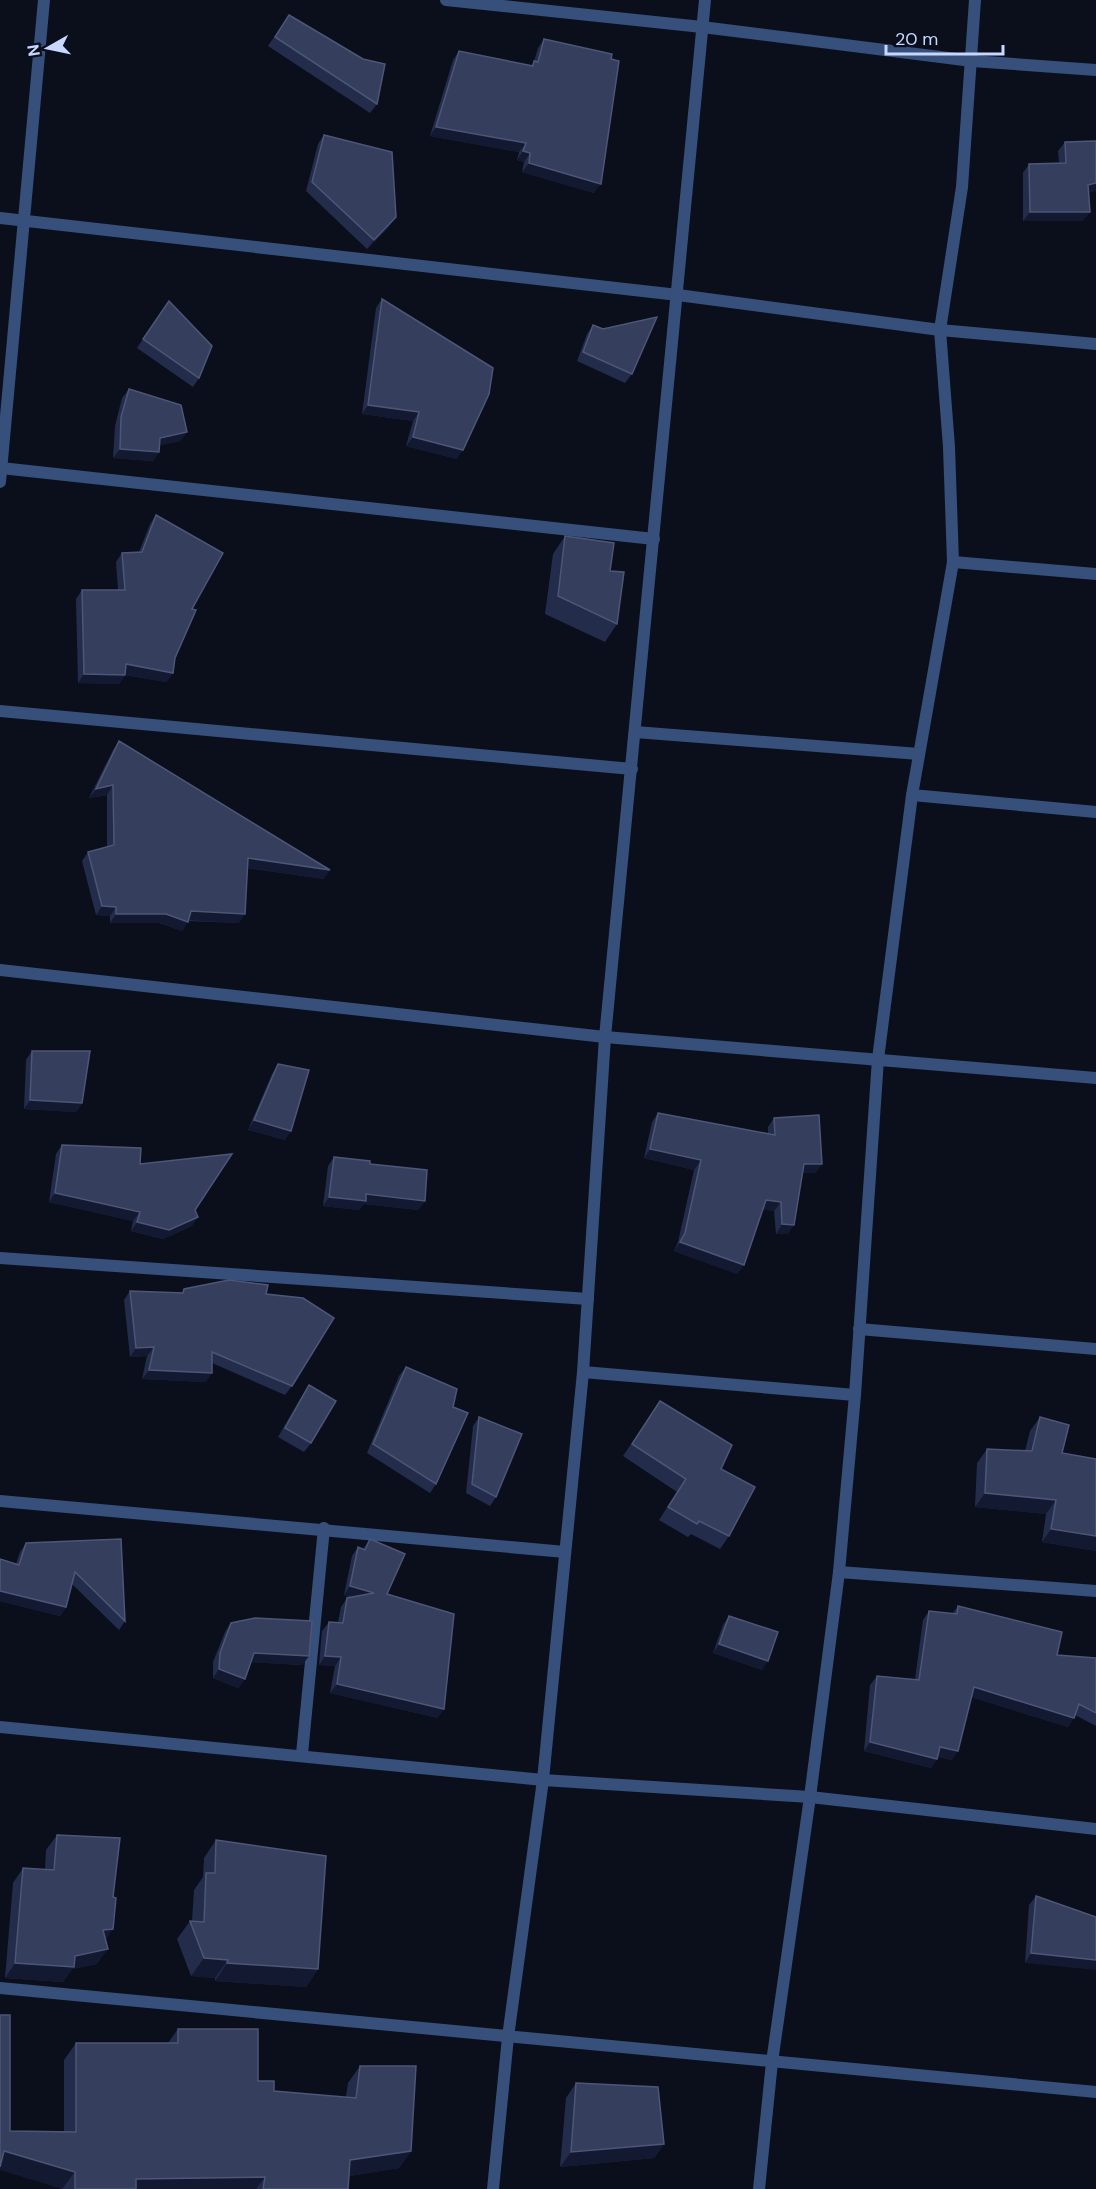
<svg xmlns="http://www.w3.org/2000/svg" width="1096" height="2189" viewBox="0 0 1096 2189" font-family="'DM Sans',sans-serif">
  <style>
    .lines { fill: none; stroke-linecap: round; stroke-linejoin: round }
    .street { stroke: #374f7b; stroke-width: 12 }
    .wall { fill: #242c4b }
    .shaded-wall { fill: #131930 }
    .building { fill: #363e5e; stroke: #4c5677; stroke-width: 1.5 }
  </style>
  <rect width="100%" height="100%" fill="#0b0f1c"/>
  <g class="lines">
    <g class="street">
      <polyline points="446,0 702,27 972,61 1096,70"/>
      <polyline points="0,218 678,295 940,330 1096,344"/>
      <polyline points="1,468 654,539"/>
      <polyline points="0,482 44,0"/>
      <polyline points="953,562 1096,574"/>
      <polyline points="0,711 632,769"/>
      <polyline points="635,732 919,754"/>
      <polyline points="912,795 1096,812"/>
      <polyline points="0,970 605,1037 1096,1078"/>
      <polyline points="0,1258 588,1299"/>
      <polyline points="859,1329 1096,1349"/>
      <polyline points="583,1372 855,1395"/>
      <polyline points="0,1501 565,1552"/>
      <polyline points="839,1572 1096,1591"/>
      <polyline points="0,1727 543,1780 810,1797 1096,1829"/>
      <polyline points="302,1754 324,1528"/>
      <polyline points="0,1988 1096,2092"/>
      <polyline points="493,2189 508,2037 543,1780 583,1372 605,1037 705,0"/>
      <polyline points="759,2189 772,2062 810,1797 839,1572 855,1395 878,1059 912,795 953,562 949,447 940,330 962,187 975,0"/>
    </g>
  </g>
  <g class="wall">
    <polygon points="289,15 377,104 370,113 268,46"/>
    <polygon points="544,39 611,59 594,193 522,172 524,162 517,160 519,152 430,136 453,60 459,51 531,66 534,61 538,48"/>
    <polygon points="324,135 389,227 367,249 306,191 318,144"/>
    <polygon points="1065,142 1083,221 1023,221 1023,173 1029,164 1059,163 1058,151"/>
    <polygon points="382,299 457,459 406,446 413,421 362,414 376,308"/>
    <polygon points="169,301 199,378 193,387 137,348"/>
    <polygon points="593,325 632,374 625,383 577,361 587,334"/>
    <polygon points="129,389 187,432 180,441 160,445 159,452 153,461 113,458 115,426 122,398"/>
    <polygon points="156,515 192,609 175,658 173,673 166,682 125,675 119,684 78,683 76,599 82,590 118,590 116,562 122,553 139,552 150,524"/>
    <polygon points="565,536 610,571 617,624 605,642 545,614 553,554"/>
    <polygon points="119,741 324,879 247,868 239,923 188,921 182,931 159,923 110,923 110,916 96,915 82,861 88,852 107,847 107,795 89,798 113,750"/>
    <polygon points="32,1051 82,1103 76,1112 24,1109 26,1060"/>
    <polygon points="278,1064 285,1140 248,1130 272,1074"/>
    <polygon points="658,1113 768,1134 768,1127 774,1118 822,1164 815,1173 803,1173 788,1234 776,1234 774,1211 762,1209 744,1265 737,1274 674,1251 678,1242 694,1170 644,1158 652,1122"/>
    <polygon points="62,1145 140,1164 195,1210 192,1226 163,1239 131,1231 133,1221 49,1202 56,1154"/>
    <polygon points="334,1157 370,1164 425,1201 418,1210 364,1204 359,1210 323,1206 328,1166"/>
    <polygon points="184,1289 266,1294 292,1386 285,1395 212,1363 206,1382 142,1379 147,1356 130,1357 124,1300 130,1291 182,1293"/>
    <polygon points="406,1367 436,1484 430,1493 367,1453 399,1376"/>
    <polygon points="309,1385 311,1443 304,1452 278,1437 303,1394"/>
    <polygon points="660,1401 721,1469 729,1536 720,1549 691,1534 688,1537 659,1520 677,1492 623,1456"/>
    <polygon points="479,1417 496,1497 490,1506 466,1493 473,1426"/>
    <polygon points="1040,1417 1062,1453 1096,1551 1042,1542 1046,1514 975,1507 977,1463 987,1449 1025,1451 1030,1431"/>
    <polygon points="121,1539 125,1621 119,1630 72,1584 66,1607 60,1616 0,1601 0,1559 16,1564 20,1552 26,1543"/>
    <polygon points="370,1539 387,1594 438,1718 330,1693 335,1666 319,1665 322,1631 329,1622 338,1622 341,1607 347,1598 351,1598 344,1595 352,1556 358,1547 363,1549"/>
    <polygon points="958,1606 1057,1655 1096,1658 1096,1726 1075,1715 1068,1727 971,1697 952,1760 938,1757 931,1768 864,1751 870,1685 877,1676 915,1679 923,1620 929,1611 952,1614"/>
    <polygon points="729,1616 762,1670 713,1653 723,1625"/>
    <polygon points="231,1623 309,1656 302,1665 251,1662 245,1679 238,1688 213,1678 213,1662 225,1632"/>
    <polygon points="57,1835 106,1940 97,1964 72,1969 63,1982 5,1978 13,1883 23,1868 45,1870 46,1850"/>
    <polygon points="216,1840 318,1969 306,1987 215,1981 215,1978 191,1976 177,1939 190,1921 192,1921 194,1890 203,1877 204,1858"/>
    <polygon points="1036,1896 1096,1917 1025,1963 1029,1905"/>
    <polygon points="178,2029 258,2081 274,2091 346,2097 348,2083 360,2066 411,2151 399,2168 349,2176 348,2189 62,2189 10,2131 64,2132 64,2060 76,2043 168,2043"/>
    <polygon points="576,2083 664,2144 654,2158 560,2167 566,2098"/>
  </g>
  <g class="shaded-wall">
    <polygon points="436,127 526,143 519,152 430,136"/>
    <polygon points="523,151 530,153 524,162 517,160"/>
    <polygon points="529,163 601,184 594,193 522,172"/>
    <polygon points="1096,183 1096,191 1081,194 1088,185"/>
    <polygon points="1030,212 1090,212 1083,221 1023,221"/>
    <polygon points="396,217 389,227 367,249 374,240"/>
    <polygon points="368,405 419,412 413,421 362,414"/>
    <polygon points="187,432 180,441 154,447 160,438"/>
    <polygon points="413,437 463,450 457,459 406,446"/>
    <polygon points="120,449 159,452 153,461 113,458"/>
    <polygon points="126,664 173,673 166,682 119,674"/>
    <polygon points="84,674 125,675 119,684 78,683"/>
    <polygon points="113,785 107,795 89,798 96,789"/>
    <polygon points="248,858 330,870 324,879 242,867"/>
    <polygon points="102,906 116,907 110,916 96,915"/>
    <polygon points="191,911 245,914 239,923 185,920"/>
    <polygon points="116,914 166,914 188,922 182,931 159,923 110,923"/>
    <polygon points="30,1100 82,1103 76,1112 24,1109"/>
    <polygon points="254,1120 291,1131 285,1140 248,1130"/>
    <polygon points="650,1149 701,1160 694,1170 644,1158"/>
    <polygon points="804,1164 822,1164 815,1173 798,1173"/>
    <polygon points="55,1193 140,1212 133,1221 49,1202"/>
    <polygon points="366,1194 425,1201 418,1210 364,1204 359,1210 323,1206 329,1197"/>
    <polygon points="766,1200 781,1202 774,1211 759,1209"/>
    <polygon points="198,1217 192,1226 163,1239 131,1231 137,1222"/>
    <polygon points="782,1224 794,1225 788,1234 776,1234"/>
    <polygon points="680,1242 744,1265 737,1274 674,1251"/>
    <polygon points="154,1347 147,1356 130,1357 136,1348"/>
    <polygon points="149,1370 212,1373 206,1382 142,1379"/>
    <polygon points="985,1493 1056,1500 1046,1514 975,1507"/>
    <polygon points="1051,1529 1096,1536 1096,1551 1042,1542"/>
    <polygon points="350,1586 374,1593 367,1602 344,1595"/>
    <polygon points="0,1591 66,1607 60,1616 0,1601"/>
    <polygon points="719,1644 768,1661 762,1670 713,1653"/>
    <polygon points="254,1653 309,1656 302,1665 248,1662"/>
    <polygon points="325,1656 341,1657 335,1666 319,1665"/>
    <polygon points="219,1669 245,1679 238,1688 213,1678"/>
    <polygon points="337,1684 444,1709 438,1718 330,1693"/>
    <polygon points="974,1687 1074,1718 1068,1727 968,1696"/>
    <polygon points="870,1742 937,1759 931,1768 864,1751"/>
    <polygon points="940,1747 958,1751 952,1760 934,1756"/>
    <polygon points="113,1929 103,1944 103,1930"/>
    <polygon points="108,1949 97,1964 72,1969 63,1982 5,1978 15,1963 75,1956"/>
    <polygon points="1031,1953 1096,1960 1096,1970 1025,1963"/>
    <polygon points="204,1958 228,1960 215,1978 191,1976"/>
    <polygon points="227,1963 318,1969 306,1987 215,1981"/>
    <polygon points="664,2144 654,2158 560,2167 571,2152"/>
    <polygon points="4,2151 75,2172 62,2189 0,2170 0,2157"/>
    <polygon points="411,2151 399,2168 338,2178 350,2160"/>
    <polygon points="265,2177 256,2189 129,2189 136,2179"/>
  </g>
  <g class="building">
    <polygon points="289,15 363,59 385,64 377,104 275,37"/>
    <polygon points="544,39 612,54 611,59 619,61 601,184 529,163 530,153 523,151 526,143 436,127 459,51 533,66 534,61 538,62"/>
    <polygon points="324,135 392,152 396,217 374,240 312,182"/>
    <polygon points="1096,141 1096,183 1088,185 1090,212 1030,212 1029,164 1066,163 1065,142"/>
    <polygon points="382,299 493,368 489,394 463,450 413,437 419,412 368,405"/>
    <polygon points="169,301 212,346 199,378 143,339"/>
    <polygon points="657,317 632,374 583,352 593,325 603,329"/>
    <polygon points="129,389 181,405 187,432 160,438 159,452 120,449 121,417"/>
    <polygon points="156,515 223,553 192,609 196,610 175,658 173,673 126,664 125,675 84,674 82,590 125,590 122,553 142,552"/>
    <polygon points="565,536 614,543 610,571 624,572 617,624 558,596"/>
    <polygon points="119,741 330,870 248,858 245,914 191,911 188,922 166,914 116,914 116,907 102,906 88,852 114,845 113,785 96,789"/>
    <polygon points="32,1051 90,1051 82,1103 30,1100"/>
    <polygon points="278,1064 309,1070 291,1131 254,1120"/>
    <polygon points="658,1113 775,1135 774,1118 819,1115 822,1164 804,1164 794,1225 782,1224 781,1202 766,1200 744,1265 680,1242 685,1233 701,1160 650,1149"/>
    <polygon points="62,1145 141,1148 140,1164 232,1154 195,1210 198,1217 169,1230 137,1222 140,1212 55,1193"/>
    <polygon points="334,1157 370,1161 370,1164 427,1170 425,1201 366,1194 366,1201 329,1197"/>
    <polygon points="229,1280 268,1285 266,1294 303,1298 334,1318 292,1386 212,1352 212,1373 149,1370 154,1347 136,1348 130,1291 183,1293 184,1289"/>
    <polygon points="406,1367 457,1389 453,1407 468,1413 436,1484 373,1444"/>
    <polygon points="309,1385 336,1401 311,1443 285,1428"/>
    <polygon points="660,1401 732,1445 721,1469 755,1487 729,1536 699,1521 697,1524 668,1507 686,1479 632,1444"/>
    <polygon points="479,1417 522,1434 496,1497 472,1484"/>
    <polygon points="1040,1417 1069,1425 1062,1453 1096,1459 1096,1536 1051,1529 1056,1500 985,1493 987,1449 1032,1451"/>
    <polygon points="121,1539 125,1621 75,1572 66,1607 0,1591 0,1559 19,1565 26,1543"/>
    <polygon points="370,1539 405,1554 387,1594 454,1614 444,1709 337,1684 341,1657 325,1656 329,1622 343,1623 347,1598 374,1593 350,1586 358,1547 365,1550"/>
    <polygon points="958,1606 1062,1632 1057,1655 1096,1658 1096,1713 1079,1704 1074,1718 974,1687 958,1751 940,1747 937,1759 870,1742 877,1676 919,1680 929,1611 957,1614"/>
    <polygon points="729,1616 778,1632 768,1661 719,1644"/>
    <polygon points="255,1618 312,1621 309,1656 254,1653 245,1679 219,1669 220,1653 231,1623"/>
    <polygon points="57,1835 120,1838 113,1897 116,1898 113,1929 103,1930 108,1949 75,1956 74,1967 15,1963 23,1868 54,1870"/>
    <polygon points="216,1840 326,1856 318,1969 227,1963 228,1960 204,1958 190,1921 204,1922 206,1873 215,1873"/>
    <polygon points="1036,1896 1096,1917 1096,1960 1031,1953"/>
    <polygon points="0,2015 10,2015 10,2131 76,2132 76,2043 178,2043 178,2029 258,2029 258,2081 274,2081 274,2091 356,2098 360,2066 416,2066 411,2151 350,2160 348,2189 263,2189 265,2177 136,2179 136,2189 75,2189 75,2172 4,2151 0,2167"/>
    <polygon points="576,2083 658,2087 664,2144 571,2152"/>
  </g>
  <g transform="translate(48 48) rotate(261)" stroke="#0b0f1c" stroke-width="4.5" paint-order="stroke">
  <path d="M0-4.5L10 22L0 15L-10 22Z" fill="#c7d7ff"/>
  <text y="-9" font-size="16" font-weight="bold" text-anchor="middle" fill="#c7d7ff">N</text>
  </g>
  <path d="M886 45v9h117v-9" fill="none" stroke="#c7d7ff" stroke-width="3"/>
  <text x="895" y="45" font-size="18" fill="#c7d7ff" stroke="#0b0f1c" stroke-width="4.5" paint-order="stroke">20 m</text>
</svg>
